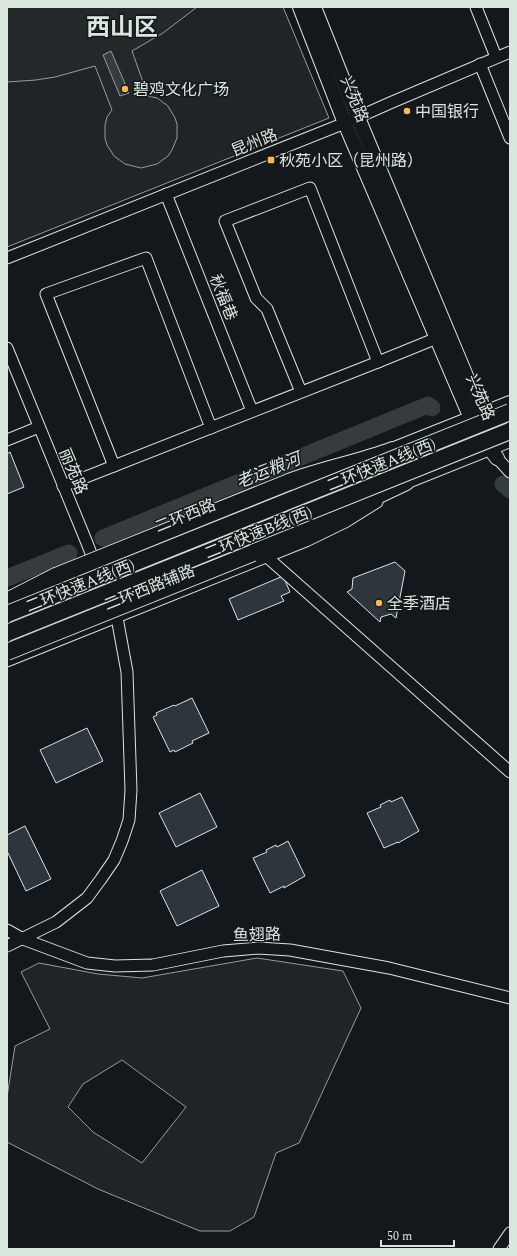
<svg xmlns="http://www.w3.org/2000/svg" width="517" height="1256" viewBox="0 0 517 1256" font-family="Spectral,'Noto Sans SC',serif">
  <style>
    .green { fill: #202428; stroke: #939e99; fill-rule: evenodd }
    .parking { fill: #24282b; stroke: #939e99 }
    .water { fill: #363b3e; stroke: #939e99 }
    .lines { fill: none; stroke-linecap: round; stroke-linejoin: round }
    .river { stroke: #363b3e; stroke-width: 17 }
    .building { fill: #2c363c; stroke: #d8e6dc }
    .minor-casing { stroke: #d8e6dc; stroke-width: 13 }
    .major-casing { stroke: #d8e6dc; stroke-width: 16 }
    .highway-casing { stroke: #d8e6dc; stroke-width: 18 }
    .minor { stroke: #14181c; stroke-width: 11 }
    .major { stroke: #14181c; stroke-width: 14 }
    .highway { stroke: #14181c; stroke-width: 16 }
    .highway-bridge-casing { stroke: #d8e6dc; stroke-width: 18; stroke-linecap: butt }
    .highway-bridge { stroke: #14181c; stroke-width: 16 }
    .poi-dot { fill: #ffb74d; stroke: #14181c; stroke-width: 1.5 }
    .labels { text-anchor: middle; stroke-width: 3; stroke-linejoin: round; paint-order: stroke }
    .poi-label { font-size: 16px; fill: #d8e6dc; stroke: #14181c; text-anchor: start }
    .street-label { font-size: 16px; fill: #d8e6dc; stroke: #14181c }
    .water-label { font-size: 17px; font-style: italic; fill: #d8e6dc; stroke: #14181c }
    .town-label { font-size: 24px; font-weight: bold; fill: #d8e6dc; stroke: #14181c }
  </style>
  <rect width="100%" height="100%" fill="#14181c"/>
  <g class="green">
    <polygon points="7,7 283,7 329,118 7,247"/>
    <path d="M257,958L343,971L361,1008L299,1143L276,1153L254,1217L230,1231H200L98,1189L7,1142V1097L15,1046L50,1029L21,972L39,963L98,974L142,978ZM122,1060L186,1107L142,1163L93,1132L68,1107L83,1084Z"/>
  </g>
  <polygon class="parking" points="7,7 197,7 163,33 132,51 148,96 157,98 168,106 175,118 177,124 177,138 172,150 168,156 157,164 141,168 125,164 114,156 107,145 105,138 105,125 107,117 112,110 95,66 55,77 36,80 7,82"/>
  <polygon class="water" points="111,51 129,93 120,96 103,55"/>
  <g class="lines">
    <g class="river">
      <polyline points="503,484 510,490"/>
      <polyline points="103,538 428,405 432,408"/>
      <polyline points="7,578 69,553"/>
    </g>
  </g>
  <g class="building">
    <polygon points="10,452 24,487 7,494 7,454"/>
    <polygon points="395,562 405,571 396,618 391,614 381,617 380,622 347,592 352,589 353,578"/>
    <polygon points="283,576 290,592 281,596 284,601 238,620 229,599"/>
    <polygon points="192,698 209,733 192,741 193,743 175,752 174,750 170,752 153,717 157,715 156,713 174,705 175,706"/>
    <polygon points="87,728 103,761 56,783 40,750"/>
    <polygon points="200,793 217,827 176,847 159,813"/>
    <polygon points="402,797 419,831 398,843 398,842 384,848 367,813 381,807 380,805 390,800 391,802"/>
    <polygon points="25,826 51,879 26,891 7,851 7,835"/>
    <polygon points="288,841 305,876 284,888 284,886 270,893 253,858 267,852 266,850 276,845 277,847"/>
    <polygon points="202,870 219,906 177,926 160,891"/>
  </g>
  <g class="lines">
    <defs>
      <g id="minor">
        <polyline points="476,7 496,57"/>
        <polyline points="480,64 510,138"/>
        <polyline points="166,194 252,411"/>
        <polyline points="7,258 345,123 390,103 510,52"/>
        <polyline points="7,348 87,543 118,623 127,672 131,790 129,820 122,841 114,860 101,879 87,898 56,922 7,946"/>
        <polyline points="378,362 437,338"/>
        <polyline points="7,440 39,427"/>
        <polyline points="497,458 510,472"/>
        <polyline points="114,466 46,294 146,258 211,428"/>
        <polyline points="63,486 378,362 310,188 225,221 256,298 267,309 301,392"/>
        <polyline points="267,557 510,772"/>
        <polyline points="7,661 306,541 345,522 377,502"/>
        <polyline points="7,930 23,939 87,963 115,966 153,965 223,951 258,948 290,950 389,968 510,998"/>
        <polyline points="499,1249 510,1233"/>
      </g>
      <g id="major">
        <polyline points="300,7 345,123 476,430 497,458"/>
        <polyline points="314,7 358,118 482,414 494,449"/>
        <polyline points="382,454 510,403"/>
        <polyline points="395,486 510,440"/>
        <polyline points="39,592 324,477"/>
        <polyline points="7,642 300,525"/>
      </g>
      <g id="highway">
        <path d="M289,482C323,469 359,463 393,450"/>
        <polyline points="253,553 288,538 406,482"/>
        <polyline points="7,601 56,576"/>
      </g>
    </defs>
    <use href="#minor" class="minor-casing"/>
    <use href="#major" class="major-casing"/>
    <use href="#highway" class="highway-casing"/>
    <use href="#minor" class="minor"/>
    <use href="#major" class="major"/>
    <use href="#highway" class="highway"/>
    <defs>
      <g id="highway-bridge">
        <polyline points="56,576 289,482"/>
        <polyline points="7,614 510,412"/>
        <polyline points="7,633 510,431"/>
        <polyline points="7,652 253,553"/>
      </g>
    </defs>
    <use href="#highway-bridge" class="highway-bridge-casing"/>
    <use href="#highway-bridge" class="highway-bridge"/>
  </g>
  <g class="poi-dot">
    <circle cx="125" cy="89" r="4"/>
    <circle cx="407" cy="111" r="4"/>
    <rect x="267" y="156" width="8" height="8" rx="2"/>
    <circle cx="379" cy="603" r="4"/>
  </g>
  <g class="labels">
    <g class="poi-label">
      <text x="133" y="95">碧鸡文化广场</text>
      <text x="415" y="117">中国银行</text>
      <text x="279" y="166">秋苑小区（昆州路）</text>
      <text x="387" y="609">全季酒店</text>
    </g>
    <g class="street-label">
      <text transform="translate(355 99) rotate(68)" y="6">兴苑路</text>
      <text transform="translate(254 142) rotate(-22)" y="6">昆州路</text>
      <text transform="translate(224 297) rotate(68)" y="6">秋福巷</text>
      <text transform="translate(481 397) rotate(67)" y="6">兴苑路</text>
      <text transform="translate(381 464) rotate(-22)" y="6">二环快速A线(西)</text>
      <text transform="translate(74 471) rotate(67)" y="6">丽苑路</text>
      <text transform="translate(185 515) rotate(-22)" y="6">二环西路</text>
      <text transform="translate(258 532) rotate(-22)" y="6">二环快速B线(西)</text>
      <text transform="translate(80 585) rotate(-22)" y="6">二环快速A线(西)</text>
      <text transform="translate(149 587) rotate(-22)" y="6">二环西路辅路</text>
      <text transform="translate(257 934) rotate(-1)" y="6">鱼翅路</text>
    </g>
    <g class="water-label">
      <text transform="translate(268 470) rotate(-22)" y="6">老运粮河</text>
    </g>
    <g class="town-label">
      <text x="122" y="35">西山区</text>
    </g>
  </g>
  <rect width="517" height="1256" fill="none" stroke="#d8e6dc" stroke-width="16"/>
  <path d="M381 1240v6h73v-6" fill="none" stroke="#d8e6dc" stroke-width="2"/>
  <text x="387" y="1240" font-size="12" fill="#d8e6dc" stroke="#14181c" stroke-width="3" paint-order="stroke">50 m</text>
</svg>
